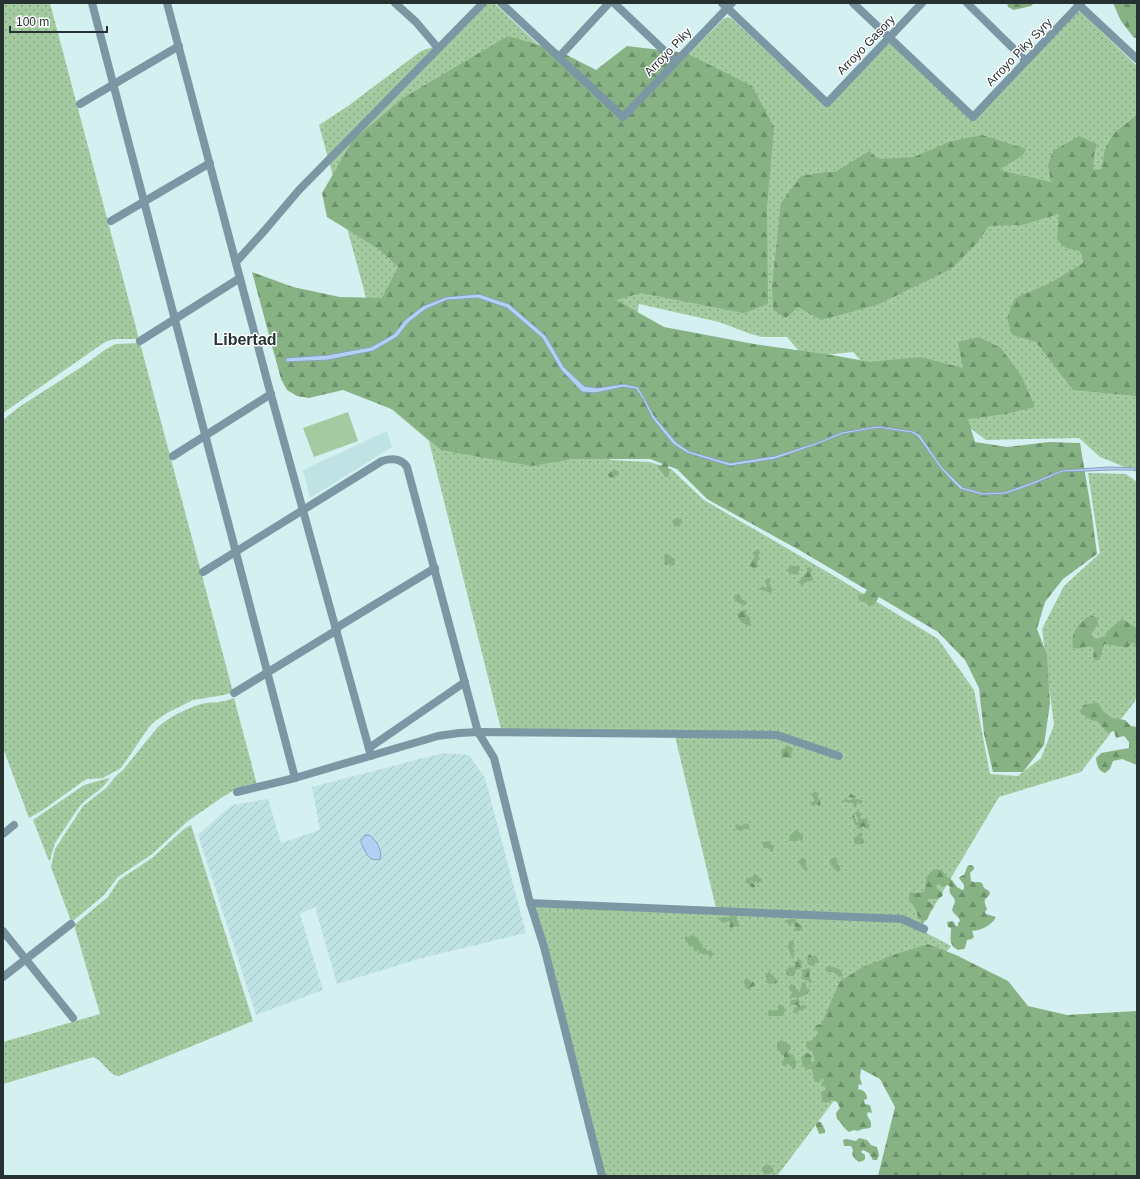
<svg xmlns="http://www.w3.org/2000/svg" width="1140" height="1179" viewBox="0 0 1140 1179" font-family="Helvetica,sans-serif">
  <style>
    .built { fill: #bfe3e5 }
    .industrial { fill: url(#industrial-furrows) }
    .grass { fill: url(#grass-dots) }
    .forest { fill: url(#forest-firs) }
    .pitch { fill: #a3caa0 }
    .water { fill: #b2cff6; stroke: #88a0bb }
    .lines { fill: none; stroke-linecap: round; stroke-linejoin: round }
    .street { stroke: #7c97a4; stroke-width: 8 }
    .labels { text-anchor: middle; stroke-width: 3; stroke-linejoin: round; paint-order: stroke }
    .street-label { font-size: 12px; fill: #263131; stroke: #fff }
    .district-label { font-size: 16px; font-weight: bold; fill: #263131; stroke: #fff }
  </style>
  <defs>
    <pattern id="industrial-furrows" width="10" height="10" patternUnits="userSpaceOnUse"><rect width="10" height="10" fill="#bfe3e5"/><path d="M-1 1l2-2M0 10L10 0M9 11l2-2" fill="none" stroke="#a4c3c5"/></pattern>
    <pattern id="grass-dots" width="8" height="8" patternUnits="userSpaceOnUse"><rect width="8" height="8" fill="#a3caa0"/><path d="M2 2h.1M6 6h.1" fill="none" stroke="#85a583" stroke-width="1.8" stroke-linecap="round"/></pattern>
    <pattern id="forest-firs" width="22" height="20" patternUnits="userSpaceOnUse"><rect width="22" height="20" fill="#87b284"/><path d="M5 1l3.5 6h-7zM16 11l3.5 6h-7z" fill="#6e916d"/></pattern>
  </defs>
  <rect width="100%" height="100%" fill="#d4f0f1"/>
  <polygon class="built" points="387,431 392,447 310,498 303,470"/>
  <polygon class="industrial" points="443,753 469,755 485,778 526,933 418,959 337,984 315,907 300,914 323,990 256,1015 198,835 232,805 268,799 281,843 320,830 312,787"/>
  <g class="grass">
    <polygon points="3,3 50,3 139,339 114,339 105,342 3,413"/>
    <polygon points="488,3 495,4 618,119 626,119 723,19 728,17 732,19 825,105 888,44 890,43 969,118 1078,12 1080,11 1137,66 1137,472 1100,457 1079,438 986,440 923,392 879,381 853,352 804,357 787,337 762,337 748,333 719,322 639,304 610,460 650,462 671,469 704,500 836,577 938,639 974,690 990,774 1018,776 1041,758 1054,725 1042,629 1064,586 1100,553 1088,473 1126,474 1137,482 1137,696 1135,701 1081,772 999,797 923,925 901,917 716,908 675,736 777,738 842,759 844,754 776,732 501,729 429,441 376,396 380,349 319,125 348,106 421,51 445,43"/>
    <polygon points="140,343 233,692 224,695 193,700 167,713 155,721 149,727 130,755 121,768 103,778 87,779 82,782 46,808 29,818 3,748 3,420 19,407 83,366 106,349 116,344"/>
    <path d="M234,698L257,785L236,789L224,796L188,821L151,855L118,877L104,895L73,921H71L51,867L55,849L83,806L106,788L116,776L123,770L157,728C167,718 192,705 207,703C211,702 215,703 219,702C224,701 229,700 234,698Z"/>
    <path d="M109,778V779C102,791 88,796 79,807L55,843L50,860L49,861L33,820L84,785Z"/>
    <path d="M191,825L253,1021L119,1076C108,1075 103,1060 93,1057L3,1084V1042L100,1014L74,925L108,897L119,880L152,858L184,829Z"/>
    <polygon points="534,906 901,920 921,930 951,946 777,1176 605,1176"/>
  </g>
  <g class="forest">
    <polygon points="1007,3 1034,3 1031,6 1014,10 1008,7"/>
    <polygon points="1113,3 1137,3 1137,38 1134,38 1121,21"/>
    <polygon points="508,36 559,51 596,70 627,46 686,53 752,86 774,127 767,207 768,304 744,313 641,293 616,300 664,327 754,344 832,355 870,362 920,357 963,368 958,342 979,337 1001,348 1022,377 1035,407 1006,414 968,419 975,442 1007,447 1049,442 1080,443 1091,509 1097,554 1063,579 1045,602 1037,629 1047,655 1050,703 1044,745 1023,772 993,772 984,734 979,688 965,660 938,632 879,597 874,605 869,606 865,602 859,601 858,595 864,594 867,590 801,551 707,499 677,469 668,466 669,472 668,477 665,477 662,472 658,468 659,466 663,464 650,459 572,459 532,466 441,450 394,410 343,390 309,398 297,396 287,390 281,379 252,272 293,287 340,297 382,298 398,267 379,249 327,217 322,193 353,140 403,98"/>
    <polygon points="1137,115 1137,396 1073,390 1036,342 1012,335 1007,318 1015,298 1050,283 1083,263 1083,257 1079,251 1066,248 1057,239 1059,214 1022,225 989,226 975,245 951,269 877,305 821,320 798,307 786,318 773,310 772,286 781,203 801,176 825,172 835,172 869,151 878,159 914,157 949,142 982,135 1026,149 1023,155 999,170 1051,182 1048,165 1053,151 1079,136 1097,144 1094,155 1093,169 1098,170 1102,168 1105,149 1114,133"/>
    <polygon points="614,469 619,472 619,475 611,478 609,477 608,474"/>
    <polygon points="676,518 681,519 682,522 679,527 674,526 672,521"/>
    <polygon points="757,550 760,552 760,553 758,555 760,559 757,562 757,568 752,568 750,564 755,556 752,553 753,552"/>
    <polygon points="664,555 670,555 671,557 675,559 675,564 673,566 670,564 665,565"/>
    <polygon points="791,565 796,567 799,566 800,568 797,575 788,572 787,570"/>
    <polygon points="810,567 812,569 811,574 813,579 812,581 806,582 802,586 800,584 799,582 804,575 807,574 807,568"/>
    <polygon points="770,578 771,581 769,583 772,588 772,593 758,589 762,587 767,587 765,581 767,579"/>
    <polygon points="739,594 741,599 746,601 747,603 746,605 743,605 735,601 734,595"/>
    <path d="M743,610L746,611V614L750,618L751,626C744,625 739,622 737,614L741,611Z"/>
    <path d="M1091,615L1097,618L1098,624L1093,631L1091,634L1093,638L1097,639L1107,635V631L1122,619L1137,628V651L1134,642L1127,648L1119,646L1104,644L1100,659L1096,661L1093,658L1094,650L1092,647C1083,646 1081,650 1073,648C1070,633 1079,622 1091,615Z"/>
    <path d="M1098,703L1103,711L1112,718L1125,720L1131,726L1137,727V765L1122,759L1113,761L1110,769L1105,773C1098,771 1097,765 1096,758L1101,753L1129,748V742L1124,736L1116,738L1114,731L1107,733L1098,721L1091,720L1079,712L1085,704Z"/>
    <polygon points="788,746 791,747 793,749 791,754 792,757 790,759 788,757 783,758 781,753 781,750"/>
    <polygon points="816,791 818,793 818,799 820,799 821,804 819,806 816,804 811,806 811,803 815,800 811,794"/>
    <polygon points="851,794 854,796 856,796 855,799 858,799 863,801 861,804 857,803 856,808 852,806 854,804 853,803 848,803 845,801 843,803 841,802 846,798 848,800 852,800 852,798 848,797"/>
    <polygon points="857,811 861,813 860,819 866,818 868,819 868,821 867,823 870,825 868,829 865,828 863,826 860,829 856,828 858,826 855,825 855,822 853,820 852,816 854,815 857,823 858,823 858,819 855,813"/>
    <polygon points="747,823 750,827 749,829 744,829 740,831 736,829 735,826 737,824 741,826"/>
    <polygon points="796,830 803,835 803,840 801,841 799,839 797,841 789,841 790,835"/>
    <path d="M861,832L862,833L863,835L860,838L864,839V842C862,845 857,845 854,843V838L857,836Z"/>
    <path d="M768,841C771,843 775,847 773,852H771L768,848H764L762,843Z"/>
    <path d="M836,857L837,860L836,862L841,869L840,871L837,872C834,867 829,865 830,859Z"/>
    <polygon points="804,858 806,860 806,865 808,870 806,872 799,863 799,860"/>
    <path d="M969,865H971L974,867V869L970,873L971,881L974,882H979L982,883L984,888L989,891L990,893C986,902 982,896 987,909L985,912L986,914L996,917C991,926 982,930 972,931L974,937L972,939L967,940L965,948L964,949L958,950C948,945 951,937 951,928L948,927L947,922L953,921L956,926H958V923L960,921C959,916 954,915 952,910L955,902C955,896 947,894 950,887L948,885L943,887L939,884L936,885L937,890L942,892L943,895C938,901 936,899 929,898L928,901L934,906L933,909L931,910L927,920L922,921C917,918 918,915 916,910C914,902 906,903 910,892L916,893L924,892C927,883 924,872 937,869L942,871L947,877L952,880L957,887L962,890L964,889V885L959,878L961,876L964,875L966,870L967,867Z"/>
    <polygon points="756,874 762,880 758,884 756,881 753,882 752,880 751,880 752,883 755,885 755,887 753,888 746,882 746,878 751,877"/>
    <polygon points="730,915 737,916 737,922 740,926 739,927 736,927 734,925 733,928 731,929 729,926 731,924 729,921 724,923 719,920 719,919 723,917 729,918"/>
    <polygon points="791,919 795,919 796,922 801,925 802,928 800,931 793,931 793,930 796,928 793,923 792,923 791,926 790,926 787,923 784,922 785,920 788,920"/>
    <polygon points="691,935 698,938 700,943 702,944 703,948 706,948 707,951 712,951 713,954 712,957 710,957 706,953 703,955 702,953 699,953 698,949 696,952 693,947 691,945 689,945 687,941 685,940 685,936 688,937"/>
    <polygon points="793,940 795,947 792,946 795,952 793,952 794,957 793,959 792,958 788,948 789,941"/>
    <path d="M928,944L956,955L1008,981L1028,1006L1067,1015L1137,1011V1176H878L895,1107L880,1079L861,1069L860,1078L862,1085L859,1084L858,1089C863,1090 867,1092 867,1099L864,1100L865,1104L870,1105L872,1113L868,1112L867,1115L871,1122V1127C867,1130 865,1127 858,1131L854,1130L849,1132C844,1129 842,1123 837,1119L836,1113L840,1108L837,1102L832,1100L826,1103L822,1101L821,1092L826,1090L825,1087L821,1084L824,1080L822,1078L821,1081L816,1082L814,1080L812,1069H806C803,1065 800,1061 802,1056L807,1053L810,1054L812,1056L811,1061L814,1064L815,1061L812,1051L807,1048L806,1042L812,1040L813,1037H815L818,1032L815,1029V1026L819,1024L821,1025L840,981L863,967L893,955Z"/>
    <polygon points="810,954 812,955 813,958 813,955 816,956 819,962 817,963 815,963 814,965 811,966 808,964 807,959 808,956"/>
    <polygon points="798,959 801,960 802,968 796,970 794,976 789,976 786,974 788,968 796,966 795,963"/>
    <path d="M829,966C835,968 842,968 843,976L839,977L833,972H827L825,968Z"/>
    <path d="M808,968L811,969L809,977L812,981L811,984L807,980C801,980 801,975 803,970Z"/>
    <polygon points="769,971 778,981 778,983 769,984 767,982 766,976"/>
    <polygon points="745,979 748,979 752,982 754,982 755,986 751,987 751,990 745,988 744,982"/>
    <path d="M802,982L805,983L806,985V987L810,990C807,997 799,997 791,998L790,995L792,993L791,990L789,989V986L791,984L794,985L798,992L800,991Z"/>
    <polygon points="798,999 800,1001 799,1004 800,1006 805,1005 807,1007 805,1009 798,1011 798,1013 795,1013 792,1012 794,1010 794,1007 797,1007 798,1006 797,1005 791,1005 790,1002 792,1000"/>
    <polygon points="779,1004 784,1006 785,1011 783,1016 769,1016 768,1014 768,1011 777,1010"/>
    <polygon points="781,1040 790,1045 791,1048 788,1052 789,1054 793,1055 796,1061 795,1068 793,1070 790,1065 787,1064 785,1066 782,1065 784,1059 784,1056 777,1049 777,1043"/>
    <polygon points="819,1122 821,1122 825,1130 825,1133 819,1134 816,1126 816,1123"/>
    <path d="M859,1138L867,1140L871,1145L877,1147L879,1155L877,1160H873L869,1153L863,1150L861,1152L865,1155V1159L863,1161L859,1162C854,1159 851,1155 853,1150L851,1146H844L843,1140L846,1139L856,1141Z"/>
    <polygon points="766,1164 771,1166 774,1170 773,1172 769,1174 764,1173 762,1168"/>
  </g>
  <polygon class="pitch" points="348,412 358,441 314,457 303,428"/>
  <g class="water">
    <polygon points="479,294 509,304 546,336 564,367 584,386 597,388 624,384 638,387 644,397 654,416 676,442 689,451 730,463 775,456 818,442 842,432 878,426 913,431 920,435 942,467 962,487 983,493 1005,492 1033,482 1062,470 1110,467 1137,468 1137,470 1110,470 1062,472 1034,484 1006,494 982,495 960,489 941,469 918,437 912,433 878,428 843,434 818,444 775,459 730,466 687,453 673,444 652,418 643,399 636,389 623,387 595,393 582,392 561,370 542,338 507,308 478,298 447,300 426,309 409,322 397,337 373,351 328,360 286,362 286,358 328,355 371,347 394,334 405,320 423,306 446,297"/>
    <path d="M366,835H369C376,839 383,851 380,859C370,862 367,855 363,847C361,843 360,842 362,838Z"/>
  </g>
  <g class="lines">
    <g class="street">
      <polyline points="92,3 295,778"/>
      <polyline points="167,3 268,384 371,756"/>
      <polyline points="395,3 416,22 438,48"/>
      <polyline points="501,3 623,117 732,3"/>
      <polyline points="614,3 676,62"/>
      <polyline points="722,3 827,103 922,3"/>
      <polyline points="853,3 973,117 1081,3"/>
      <polyline points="967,3 1026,61"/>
      <polyline points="1077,3 1137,59"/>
      <polyline points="559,57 609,3"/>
      <polyline points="80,104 179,46"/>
      <polyline points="111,221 210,163"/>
      <polyline points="236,262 265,230 299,190 483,3"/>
      <polyline points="140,341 240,278"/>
      <polyline points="173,456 271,394"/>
      <path d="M203,572L382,461C392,458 401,458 407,467L478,732L494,758L530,903L544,947L602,1176"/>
      <polyline points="336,628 435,568"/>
      <polyline points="234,693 337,630"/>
      <polyline points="369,748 465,682"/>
      <polyline points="237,792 295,778 438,736 459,733 478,732 777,735 839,756"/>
      <polyline points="3,834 14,825"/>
      <polyline points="530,903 902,919 924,929"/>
      <polyline points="3,931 73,1018"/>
      <polyline points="3,977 71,924"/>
    </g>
  </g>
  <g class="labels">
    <g class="street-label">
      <text transform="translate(866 45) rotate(-46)" y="4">Arroyo Gasory</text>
      <text transform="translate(668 52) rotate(-46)" y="4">Arroyo Piky</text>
      <text transform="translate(1019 52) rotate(-46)" y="4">Arroyo Piky Syry</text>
    </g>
    <g class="district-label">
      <text x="245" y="345">Libertad</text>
    </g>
  </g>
  <rect width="1140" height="1179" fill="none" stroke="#263131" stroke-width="8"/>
  <path d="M10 26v6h97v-6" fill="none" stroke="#263131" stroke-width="2"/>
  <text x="16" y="26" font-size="12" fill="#263131" stroke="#ffffff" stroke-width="3" paint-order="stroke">100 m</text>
</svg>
